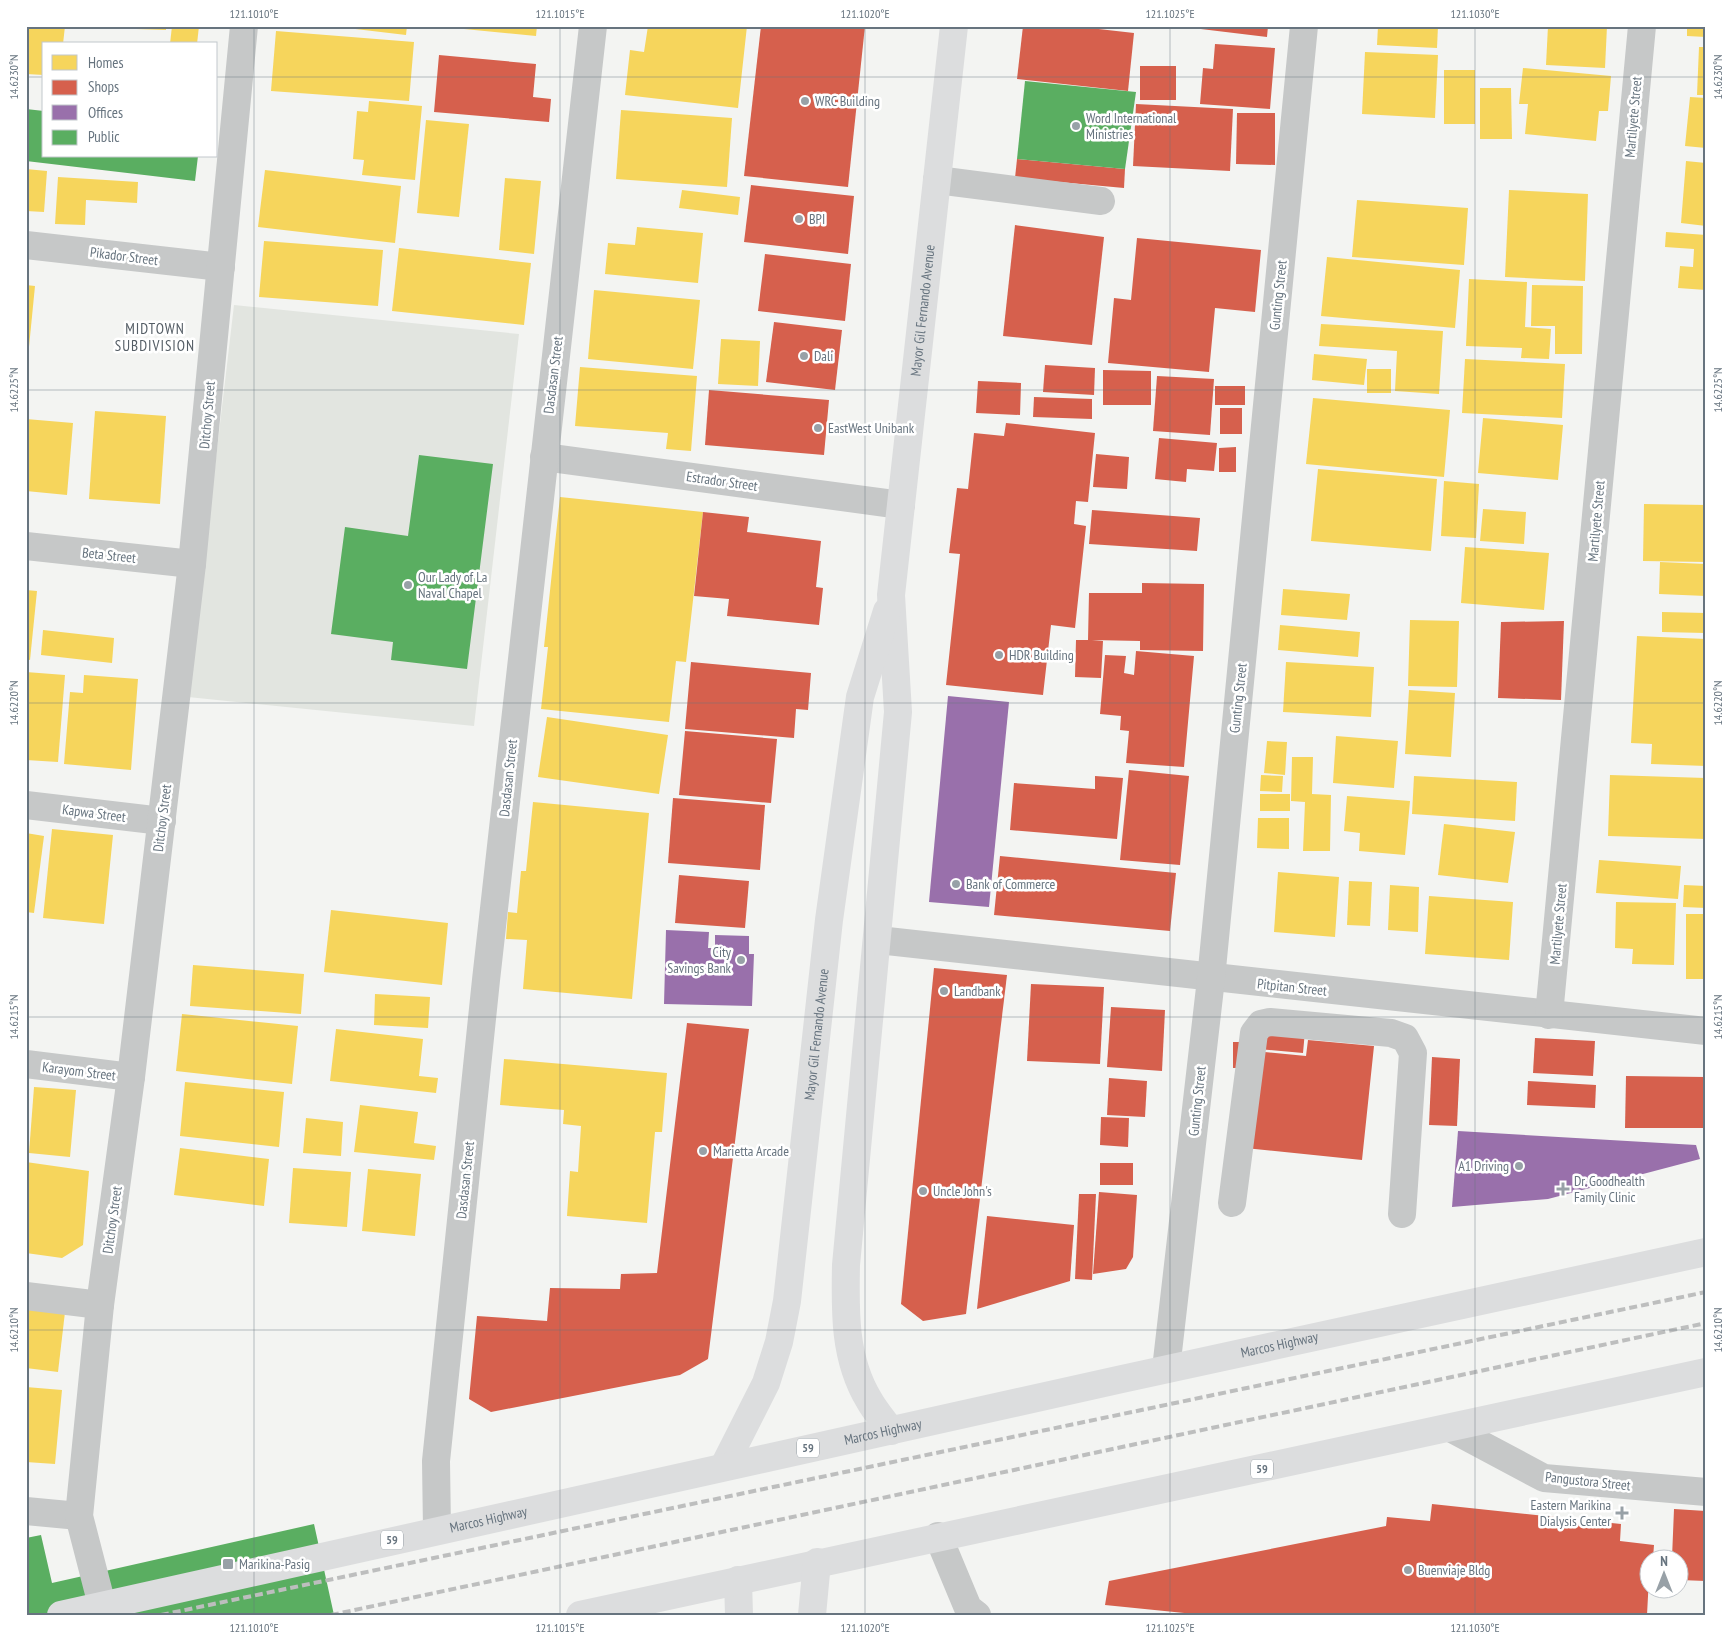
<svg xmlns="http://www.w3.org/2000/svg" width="1732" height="1641" viewBox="0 0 1732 1641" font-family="'PT Sans Narrow',sans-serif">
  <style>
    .park { fill: #e2e5e0 }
    .homes { fill: #f6d55c }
    .shops { fill: #d6604d }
    .offices { fill: #9970ab }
    .public { fill: #5aae61 }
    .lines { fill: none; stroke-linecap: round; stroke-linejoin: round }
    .minor { stroke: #c6c8c8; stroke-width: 28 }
    .major { stroke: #dcddde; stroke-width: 28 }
    .rail { stroke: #bdbebe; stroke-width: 4; stroke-dasharray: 8 4; stroke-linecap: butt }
    .ticks { fill: none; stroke: #67747f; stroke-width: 1; stroke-opacity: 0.45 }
    .poi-dot { fill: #98a1a7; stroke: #fff; stroke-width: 2 }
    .labels { text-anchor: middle; stroke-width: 5; stroke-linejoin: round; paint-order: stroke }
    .shield { fill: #fff; stroke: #959ea5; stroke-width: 1 }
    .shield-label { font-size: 12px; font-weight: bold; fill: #67747f }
    .poi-label { font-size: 14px; fill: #67747f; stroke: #fff; text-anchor: start }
    .street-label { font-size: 14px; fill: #67747f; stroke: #fff }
    .neighbourhood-label { font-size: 15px; letter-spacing: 1px; fill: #545d65; stroke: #fff }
    .neatline { fill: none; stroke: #67747f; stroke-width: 2 }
    .ticks-label { font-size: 12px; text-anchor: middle; fill: #67747f }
  </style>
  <rect width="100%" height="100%" fill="#f3f4f2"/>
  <polygon class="park" points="234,305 519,334 474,726 188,697"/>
  <g class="homes">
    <polygon points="26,26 65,26 63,44 44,44 44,75 26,74"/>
    <polygon points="136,26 166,26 166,30 136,29"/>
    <polygon points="172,26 199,26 197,44 170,44"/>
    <polygon points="330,26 407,26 406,35"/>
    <polygon points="464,26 537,26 536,36 464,29"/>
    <polygon points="648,26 747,26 738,108 625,95 630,50 644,52"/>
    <polygon points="1378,26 1438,26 1437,48 1377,45"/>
    <polygon points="1548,26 1607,26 1605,68 1546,65"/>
    <polygon points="1687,26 1706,26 1706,37 1687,36"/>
    <polygon points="276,31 414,42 409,101 271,91"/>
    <polygon points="1699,47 1706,47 1706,95 1697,95"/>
    <polygon points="1365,52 1438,55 1435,118 1362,114"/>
    <polygon points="1523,68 1611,76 1608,111 1599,111 1596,141 1525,134 1528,104 1519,104"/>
    <rect x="1444" y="70" width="31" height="54"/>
    <polygon points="1480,88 1511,88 1512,139 1480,139"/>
    <polygon points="1690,97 1706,98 1706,148 1685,146"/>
    <polygon points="369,101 422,106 415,180 362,175 364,160 353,159 357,111 368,112"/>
    <polygon points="621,110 732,118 727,187 616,179"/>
    <polygon points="426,120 469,124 459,217 417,213"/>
    <polygon points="1686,161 1706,163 1706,226 1681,223"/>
    <polygon points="26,169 47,171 44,212 26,211"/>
    <polygon points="265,170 401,186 395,243 258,227"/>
    <polygon points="58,177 138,182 137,203 86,200 85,225 55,224"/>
    <polygon points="505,178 541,181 534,254 499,250"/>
    <polygon points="682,190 740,197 738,215 679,208"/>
    <polygon points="1509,190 1588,194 1585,281 1505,277"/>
    <polygon points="1357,200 1468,208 1464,265 1352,257"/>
    <polygon points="637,227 703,233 698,283 605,274 608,243 635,245"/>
    <polygon points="1666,232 1706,235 1706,290 1678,288 1680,266 1693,267 1694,249 1665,247"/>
    <polygon points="264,241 383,250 378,306 259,297"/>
    <polygon points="399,248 531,263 524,325 392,311"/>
    <polygon points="1327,257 1460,270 1455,328 1321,316"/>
    <polygon points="1469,279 1527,282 1525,327 1551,329 1549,359 1521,358 1522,348 1466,346"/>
    <polygon points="26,285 35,286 28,357 26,357"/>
    <polygon points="1532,285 1583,286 1582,354 1555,354 1555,326 1531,326"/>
    <polygon points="594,290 700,300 693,369 588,359"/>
    <polygon points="1321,324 1443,331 1439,394 1395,391 1397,351 1319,346"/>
    <polygon points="721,339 760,341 758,386 718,384"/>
    <polygon points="1314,354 1367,359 1364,385 1312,380"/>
    <polygon points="1465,359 1565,364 1562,418 1462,413"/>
    <polygon points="580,367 697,376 691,451 666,449 668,433 575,426"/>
    <rect x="1367" y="369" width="24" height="24"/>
    <polygon points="1313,398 1450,410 1444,477 1306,464"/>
    <polygon points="95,411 166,416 160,504 89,499"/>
    <polygon points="1483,418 1563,425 1558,480 1478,473"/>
    <polygon points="26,419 73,423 67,495 26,491"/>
    <polygon points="1318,469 1437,479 1431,551 1311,541"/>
    <polygon points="1444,481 1479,484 1476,538 1441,536"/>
    <polygon points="560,497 703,512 686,662 676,661 669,722 541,709 548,647 544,647"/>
    <polygon points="1644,504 1706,505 1706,562 1643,561"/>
    <polygon points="1483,509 1526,512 1524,544 1480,541"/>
    <polygon points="1465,547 1549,553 1544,610 1461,603"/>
    <polygon points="1660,562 1706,564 1706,596 1659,594"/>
    <polygon points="1283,589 1350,594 1347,620 1281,615"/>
    <polygon points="26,590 37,591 30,660 26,659"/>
    <polygon points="1662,612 1706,613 1705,633 1662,632"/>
    <polygon points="1410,620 1459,621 1457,687 1408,686"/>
    <polygon points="1280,625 1360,632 1358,657 1278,650"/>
    <polygon points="43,630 114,638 112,663 41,655"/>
    <polygon points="1637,636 1706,639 1706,766 1651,764 1652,744 1631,743"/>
    <polygon points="1286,662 1374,667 1371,717 1283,712"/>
    <polygon points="26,672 65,675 58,762 26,760"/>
    <polygon points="84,675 138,679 131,770 64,764 70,692 83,693"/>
    <polygon points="1409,690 1455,693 1451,757 1405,754"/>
    <polygon points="547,717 668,735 659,794 538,777"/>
    <polygon points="1336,736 1398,741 1394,788 1333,783"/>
    <polygon points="1267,741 1287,742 1285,775 1264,773"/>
    <polygon points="1292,757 1313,757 1312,794 1331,795 1330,851 1303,851 1305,802 1291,801"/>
    <polygon points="1261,775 1283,776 1282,792 1260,791"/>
    <polygon points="1610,775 1706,778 1706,839 1608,836"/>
    <polygon points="1414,776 1517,782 1515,821 1412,814"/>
    <rect x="1260" y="794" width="30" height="17"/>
    <polygon points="1347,796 1410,801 1405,855 1359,851 1360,833 1344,831"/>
    <polygon points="533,802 649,813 632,999 523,989 527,940 506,939 508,912 517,913 521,871 526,871"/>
    <polygon points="1258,818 1289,818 1289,849 1257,848"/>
    <polygon points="1444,824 1515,832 1508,883 1438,875"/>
    <polygon points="52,829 113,835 104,924 43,918"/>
    <polygon points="26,833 44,836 34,913 26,912"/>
    <polygon points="1599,860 1681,866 1678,899 1596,893"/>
    <polygon points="1278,872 1339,877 1335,937 1274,932"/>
    <polygon points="1349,881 1372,882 1370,926 1347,925"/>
    <polygon points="1390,885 1419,887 1418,932 1388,930"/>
    <polygon points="1684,885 1706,886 1706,908 1683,907"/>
    <polygon points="1429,896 1513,902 1509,960 1425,954"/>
    <polygon points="1616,902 1676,903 1674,965 1632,964 1633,949 1615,948"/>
    <polygon points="331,910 448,923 442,985 324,972"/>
    <rect x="1686" y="914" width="20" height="65"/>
    <polygon points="193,965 304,974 301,1014 190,1006"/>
    <polygon points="375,994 430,997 428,1028 374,1025"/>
    <polygon points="182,1014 298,1026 292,1084 176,1071"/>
    <polygon points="336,1029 423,1039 419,1076 438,1078 436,1093 330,1081"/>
    <polygon points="504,1059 667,1073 662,1132 655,1132 647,1223 567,1216 570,1171 578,1172 581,1126 563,1124 564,1110 500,1105"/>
    <polygon points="185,1082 284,1092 279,1147 180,1136"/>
    <polygon points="34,1087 76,1090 70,1157 29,1153"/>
    <polygon points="360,1105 418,1112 414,1143 436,1146 434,1160 354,1152"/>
    <polygon points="306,1118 343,1122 341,1156 303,1153"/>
    <polygon points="180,1148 269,1159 264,1206 174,1195"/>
    <polygon points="26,1162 89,1171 83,1245 62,1258 26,1253"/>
    <polygon points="293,1168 351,1172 347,1227 289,1223"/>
    <polygon points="368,1169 421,1174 415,1236 362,1231"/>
    <polygon points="26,1308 65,1312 58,1372 26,1368"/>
    <polygon points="26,1387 62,1390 55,1464 26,1462"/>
  </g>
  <g class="shops">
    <polygon points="761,26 865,26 848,187 744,176"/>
    <polygon points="1023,26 1072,26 1134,33 1128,91 1017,79"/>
    <polygon points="1176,26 1268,26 1267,37"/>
    <polygon points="1215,44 1275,48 1270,109 1200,104 1203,68 1213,69"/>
    <polygon points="439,55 536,64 533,97 551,99 549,122 434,112"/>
    <rect x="1140" y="66" width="36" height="34"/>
    <polygon points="1136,104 1233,109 1230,171 1133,166"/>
    <polygon points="1237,113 1275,113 1275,165 1236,164"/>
    <polygon points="1017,159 1125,169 1124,188 1015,178"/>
    <polygon points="751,185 854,196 848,254 744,242"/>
    <polygon points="1015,225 1104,237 1092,345 1003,336"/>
    <polygon points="1137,238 1261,250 1255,312 1215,308 1209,372 1108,363 1114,298 1131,300"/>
    <polygon points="765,254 851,264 845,321 758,311"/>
    <polygon points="774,322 842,330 835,390 766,382"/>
    <polygon points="1045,365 1095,368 1094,395 1043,392"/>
    <polygon points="1103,370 1151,371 1151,405 1103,405"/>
    <polygon points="1157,376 1214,379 1210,435 1153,431"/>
    <polygon points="978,381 1021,383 1020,415 976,413"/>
    <rect x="1215" y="386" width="30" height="19"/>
    <polygon points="709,390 829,400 824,455 705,445"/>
    <polygon points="1034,397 1092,399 1092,419 1033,417"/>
    <rect x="1220" y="408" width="22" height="26"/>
    <polygon points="1006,423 1095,433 1088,502 1076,501 1074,524 1086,526 1075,628 1051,625 1043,695 946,685 960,554 949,553 957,488 968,489 974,433 1004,436"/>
    <polygon points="1159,438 1217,443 1214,471 1187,469 1186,482 1155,479"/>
    <polygon points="1236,447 1236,472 1219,472 1219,448"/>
    <polygon points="1096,454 1129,457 1127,489 1093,487"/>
    <polygon points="1092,510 1200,518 1197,551 1089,544"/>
    <polygon points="703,512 749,517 747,532 821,541 816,587 823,588 819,625 727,616 729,599 694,596"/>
    <polygon points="1142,583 1204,584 1203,651 1140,650 1140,641 1092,640 1103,641 1101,678 1075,677 1076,640 1088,640 1089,593 1142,593"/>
    <polygon points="1564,621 1561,700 1498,698 1501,622"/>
    <polygon points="1136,651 1194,656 1184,767 1126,763 1129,731 1120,730 1121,716 1100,714 1105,655 1126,656 1124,673 1134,675"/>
    <polygon points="691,662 811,673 808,710 796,709 794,738 685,729"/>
    <polygon points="685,731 777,739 771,803 679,795"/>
    <polygon points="1129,770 1189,776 1180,865 1120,860"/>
    <polygon points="1095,776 1123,778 1117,839 1010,830 1014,783 1095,789"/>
    <polygon points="673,798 765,805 760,870 668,863"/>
    <polygon points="1000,856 1176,873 1170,931 994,915"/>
    <polygon points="679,875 749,881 745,928 675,923"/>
    <polygon points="934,968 1007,975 966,1314 923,1321 901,1304"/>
    <polygon points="1031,984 1104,987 1100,1064 1027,1061"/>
    <polygon points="1111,1007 1165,1010 1162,1071 1107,1067"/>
    <polygon points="687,1023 749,1029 708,1359 680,1375 491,1412 469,1399 477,1316 547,1321 550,1288 620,1289 621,1274 657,1273"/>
    <polygon points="1262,1027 1305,1031 1303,1053 1259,1049"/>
    <polygon points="1535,1038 1595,1041 1593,1076 1533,1073"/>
    <polygon points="1308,1040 1374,1046 1362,1160 1245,1148 1255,1051 1306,1056"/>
    <polygon points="1233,1042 1247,1042 1248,1068 1233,1068"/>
    <polygon points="1432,1057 1460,1059 1457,1126 1429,1125"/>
    <polygon points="1626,1076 1706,1077 1706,1128 1625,1128"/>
    <polygon points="1109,1078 1147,1081 1145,1117 1107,1115"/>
    <polygon points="1528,1081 1596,1085 1595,1108 1527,1105"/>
    <polygon points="1101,1117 1129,1118 1128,1147 1100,1145"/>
    <rect x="1100" y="1163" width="33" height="22"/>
    <polygon points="1099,1192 1137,1195 1133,1257 1126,1269 1093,1274"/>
    <polygon points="1079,1194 1096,1194 1092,1280 1075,1279"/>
    <polygon points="987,1216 1074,1225 1070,1281 977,1309"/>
    <polygon points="1432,1504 1621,1524 1620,1541 1654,1545 1653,1558 1650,1558 1647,1615 1204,1615 1105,1605 1109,1581 1386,1526 1387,1517 1430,1521"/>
    <polygon points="1674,1509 1706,1511 1706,1581 1680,1580 1680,1558 1672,1558"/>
  </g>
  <g class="offices">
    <polygon points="948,696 1009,702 989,907 929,902"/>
    <polygon points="666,930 709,932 708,948 715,948 715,935 749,936 749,954 754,954 752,1006 664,1004"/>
    <polygon points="1458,1131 1696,1145 1700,1159 1548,1199 1452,1207"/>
  </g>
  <g class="public">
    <polygon points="1025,81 1136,92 1125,169 1017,159"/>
    <polygon points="26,109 44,111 44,156 198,156 195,181 26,161"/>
    <polygon points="419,455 493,464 467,669 391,660 393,642 331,634 345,527 408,536"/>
    <polygon points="314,1524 334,1615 26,1615 26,1538 41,1535 52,1583"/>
  </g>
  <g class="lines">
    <g class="minor">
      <polyline points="937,180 1101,201"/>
      <polyline points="26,245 221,267"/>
      <polyline points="544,457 901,505"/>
      <polyline points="26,546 192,564"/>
      <polyline points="26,805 162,821"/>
      <polyline points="878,940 1706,1031"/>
      <polyline points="1549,1015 1642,26"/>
      <polyline points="26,1064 131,1077"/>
      <polyline points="1232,1203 1254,1033 1261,1024 1270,1022 1391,1033 1405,1038 1413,1053 1402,1214"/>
      <polyline points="26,1296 100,1305"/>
      <polyline points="1166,1369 1211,979 1304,26"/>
      <polyline points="1452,1429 1544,1478 1706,1492"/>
      <polyline points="26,1511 79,1516"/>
      <polyline points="437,1530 436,1461 486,980 593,26"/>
      <polyline points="938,1536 968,1608 977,1615"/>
      <polyline points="102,1605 79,1516 100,1305 131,1077 192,564 244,26"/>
    </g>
    <g class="major">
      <path id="s1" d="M891,1431C884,1421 875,1411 869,1400C844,1359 845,1311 846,1265L898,712L891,595L954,26"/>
      <path id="s2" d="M724,1466L766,1383L779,1342L787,1301L829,920L860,697L887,611"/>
      <polyline points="738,1580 739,1615"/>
      <path id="s3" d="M61,1615C609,1492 1157,1370 1706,1252"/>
      <polyline points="580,1615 1706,1372"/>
      <polyline points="812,1615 817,1562"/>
    </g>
    <g class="rail">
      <polyline points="161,1615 1706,1292"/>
      <polyline points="331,1615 1706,1323"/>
    </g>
  </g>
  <path class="ticks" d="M254,26V1615M560,26V1615M865,26V1615M1170,26V1615M1475,26V1615M26,77H44M216,77H1706M26,390H1706M26,703H1706M26,1017H1706M26,1330H1706"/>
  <g class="poi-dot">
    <circle cx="805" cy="101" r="5"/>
    <circle cx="1076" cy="126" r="5"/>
    <circle cx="799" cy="219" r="5"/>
    <circle cx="804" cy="356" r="5"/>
    <circle cx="818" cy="428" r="5"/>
    <circle cx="408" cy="585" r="5"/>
    <circle cx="999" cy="655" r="5"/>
    <circle cx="956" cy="884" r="5"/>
    <circle cx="741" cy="960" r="5"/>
    <circle cx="944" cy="991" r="5"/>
    <circle cx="703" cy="1151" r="5"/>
    <circle cx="1519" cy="1166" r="5"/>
    <path d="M1560.5 1181.5h5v5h5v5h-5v5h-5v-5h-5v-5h5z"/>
    <circle cx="923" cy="1191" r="5"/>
    <path d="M1619.5 1505.5h5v5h5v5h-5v5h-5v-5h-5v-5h5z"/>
    <rect x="222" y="1558" width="12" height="12" rx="2.5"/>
    <circle cx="1408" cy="1570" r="5"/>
  </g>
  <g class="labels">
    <g class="shield">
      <rect x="797" y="1438.5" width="22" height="19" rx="4"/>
      <rect x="1251" y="1459.5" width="22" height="19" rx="4"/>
      <rect x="381" y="1530.5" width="22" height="19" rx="4"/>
    </g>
    <g class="shield-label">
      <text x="808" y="1452">59</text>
      <text x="1262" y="1473">59</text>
      <text x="392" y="1544">59</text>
    </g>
    <g class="poi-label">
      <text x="815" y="106">WRC Building</text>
      <text x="1086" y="123">Word International<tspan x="1086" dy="16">Ministries</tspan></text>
      <text x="809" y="224">BPI</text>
      <text x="814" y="361">Dali</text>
      <text x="828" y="433">EastWest Unibank</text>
      <text x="418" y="582">Our Lady of La<tspan x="418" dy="16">Naval Chapel</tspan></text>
      <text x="1009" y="660">HDR Building</text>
      <text x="966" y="889">Bank of Commerce</text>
      <text x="731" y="957" text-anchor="end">City<tspan x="731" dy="16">Savings Bank</tspan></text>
      <text x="954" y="996">Landbank</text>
      <text x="713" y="1156">Marietta Arcade</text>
      <text x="1509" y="1171" text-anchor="end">A1 Driving</text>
      <text x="1574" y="1186">Dr. Goodhealth<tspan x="1574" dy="16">Family Clinic</tspan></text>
      <text x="933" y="1196">Uncle John's</text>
      <text x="1611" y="1510" text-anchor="end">Eastern Marikina<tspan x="1611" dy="16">Dialysis Center</tspan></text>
      <text x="239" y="1569">Marikina-Pasig</text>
      <text x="1418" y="1575">Buenviaje Bldg</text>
    </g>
    <g class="street-label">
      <text transform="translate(1633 117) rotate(-85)" y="5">Martilyete Street</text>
      <text transform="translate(124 256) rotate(7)" y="5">Pikador Street</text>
      <text transform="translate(1278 295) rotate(-84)" y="5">Gunting Street</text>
      <text dy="5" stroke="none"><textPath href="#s1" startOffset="1136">Mayor Gil Fernando Avenue</textPath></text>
      <text transform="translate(553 375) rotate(-83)" y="5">Dasdasan Street</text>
      <text transform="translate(207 415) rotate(-85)" y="5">Ditchoy Street</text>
      <text transform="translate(722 481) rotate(8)" y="5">Estrador Street</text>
      <text transform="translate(1596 521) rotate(-85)" y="5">Martilyete Street</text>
      <text transform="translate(109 555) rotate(6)" y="5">Beta Street</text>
      <text transform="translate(1238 698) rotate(-84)" y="5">Gunting Street</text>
      <text transform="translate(508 778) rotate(-84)" y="5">Dasdasan Street</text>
      <text transform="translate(94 813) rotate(7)" y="5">Kapwa Street</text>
      <text transform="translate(162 818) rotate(-83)" y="5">Ditchoy Street</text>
      <text transform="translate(1558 924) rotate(-85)" y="5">Martilyete Street</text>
      <text transform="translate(1292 987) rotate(6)" y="5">Pitpitan Street</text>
      <text dy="5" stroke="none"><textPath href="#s2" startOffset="446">Mayor Gil Fernando Avenue</textPath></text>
      <text transform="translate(79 1071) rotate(7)" y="5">Karayom Street</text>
      <text transform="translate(1197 1101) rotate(-84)" y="5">Gunting Street</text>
      <text transform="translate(465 1180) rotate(-84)" y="5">Dasdasan Street</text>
      <text transform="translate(112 1220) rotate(-82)" y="5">Ditchoy Street</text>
      <text dy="5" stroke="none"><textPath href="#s3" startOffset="1248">Marcos Highway</textPath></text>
      <text dy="5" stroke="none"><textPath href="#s3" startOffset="842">Marcos Highway</textPath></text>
      <text transform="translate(1588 1481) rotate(6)" y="5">Pangustora Street</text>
      <text dy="5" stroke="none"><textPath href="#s3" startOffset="438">Marcos Highway</textPath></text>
    </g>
    <g class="neighbourhood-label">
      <text x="155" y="334">MIDTOWN<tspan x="155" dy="17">SUBDIVISION</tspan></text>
    </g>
  </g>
  <rect width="1732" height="1641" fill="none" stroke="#ffffff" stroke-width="55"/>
  <rect x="42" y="42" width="175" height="115" fill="#ffffff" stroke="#c2c7cc"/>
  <rect x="52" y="55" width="25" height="15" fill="#f6d55c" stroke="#c2c7cc"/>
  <text x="88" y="68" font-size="15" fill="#67747f">Homes</text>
  <rect x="52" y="80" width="25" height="15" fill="#d6604d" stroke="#c2c7cc"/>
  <text x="88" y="92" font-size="15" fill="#67747f">Shops</text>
  <rect x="52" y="105" width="25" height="15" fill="#9970ab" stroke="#c2c7cc"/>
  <text x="88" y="118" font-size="15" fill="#67747f">Offices</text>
  <rect x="52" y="130" width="25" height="15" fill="#5aae61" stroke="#c2c7cc"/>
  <text x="88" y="142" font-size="15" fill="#67747f">Public</text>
  <g transform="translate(1664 1574)"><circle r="24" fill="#ffffff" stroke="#c2c7cc"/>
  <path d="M0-4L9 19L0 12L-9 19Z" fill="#98a1a7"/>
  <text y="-8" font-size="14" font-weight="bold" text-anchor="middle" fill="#67747f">N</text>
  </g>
  <rect x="28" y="28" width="1676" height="1586" class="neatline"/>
  <g class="ticks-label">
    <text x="254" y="18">121.1010°E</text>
    <text x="560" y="18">121.1015°E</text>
    <text x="865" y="18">121.1020°E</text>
    <text x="1170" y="18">121.1025°E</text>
    <text x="1475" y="18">121.1030°E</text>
    <text transform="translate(14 77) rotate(-90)" y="4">14.6230°N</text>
    <text transform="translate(1718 77) rotate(-90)" y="4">14.6230°N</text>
    <text transform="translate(14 390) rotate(-90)" y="4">14.6225°N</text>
    <text transform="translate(1718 390) rotate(-90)" y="4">14.6225°N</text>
    <text transform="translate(14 703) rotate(-90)" y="4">14.6220°N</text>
    <text transform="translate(1718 703) rotate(-90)" y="4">14.6220°N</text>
    <text transform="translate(14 1017) rotate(-90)" y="4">14.6215°N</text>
    <text transform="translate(1718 1017) rotate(-90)" y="4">14.6215°N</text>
    <text transform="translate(14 1330) rotate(-90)" y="4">14.6210°N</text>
    <text transform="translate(1718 1330) rotate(-90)" y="4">14.6210°N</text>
    <text x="254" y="1632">121.1010°E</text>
    <text x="560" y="1632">121.1015°E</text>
    <text x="865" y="1632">121.1020°E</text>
    <text x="1170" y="1632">121.1025°E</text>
    <text x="1475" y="1632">121.1030°E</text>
  </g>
</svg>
